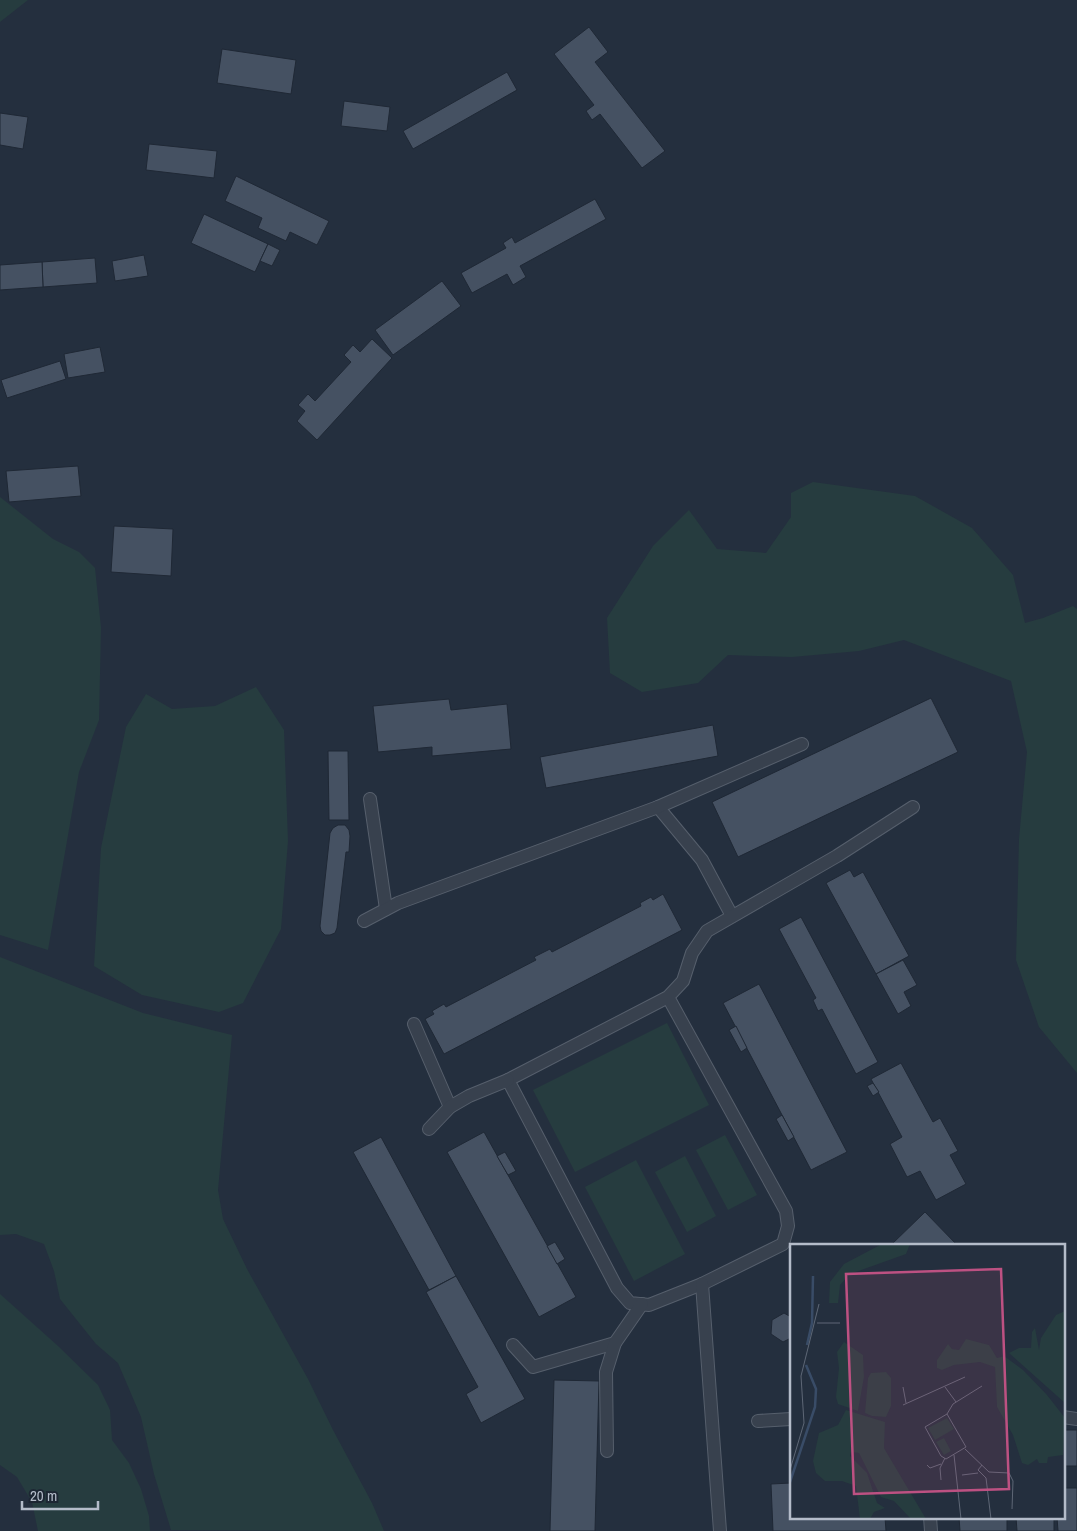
<svg xmlns="http://www.w3.org/2000/svg" width="1077" height="1531" viewBox="0 0 1077 1531" font-family="'Archivo Narrow',sans-serif">
  <style>
    .green { fill: #263c3f }
    .building { fill: #455162; stroke: #1f2835 }
    .lines { fill: none; stroke-linecap: round; stroke-linejoin: round }
    .service-casing { stroke: #565f6c; stroke-width: 14 }
    .service { stroke: #38414e; stroke-width: 12 }
    .inset-river { fill: none; stroke: #394c67; stroke-width: 2.5 }
    .inset-road { fill: none; stroke: #5e6776; stroke-width: 1 }
    .view { fill: #bd5182; fill-opacity: 0.15; stroke: #bd5182; stroke-width: 2.5 }
    .inset-edge { fill: none; stroke: #b4bcc9; stroke-width: 2.5 }
  </style>
  <rect width="100%" height="100%" fill="#242f3e"/>
  <g class="green">
    <polygon points="0,0 28,0 0,22"/>
    <polygon points="813,482 915,496 972,528 1013,575 1025,623 1043,618 1073,606 1077,609 1077,1073 1039,1027 1016,960 1019,839 1027,752 1011,681 904,640 859,651 792,657 728,655 698,683 642,692 610,673 607,618 653,546 689,510 717,549 766,553 791,517 791,493"/>
    <polygon points="0,497 53,539 79,552 95,568 101,628 99,720 79,772 48,950 0,935"/>
    <polygon points="256,687 284,730 288,841 281,929 243,1003 219,1012 142,995 94,966 101,848 126,727 146,694 172,709 215,706"/>
    <polygon points="0,957 143,1013 232,1035 218,1190 223,1219 247,1269 308,1379 333,1430 372,1503 384,1531 171,1530 154,1474 141,1417 118,1363 96,1344 60,1299 54,1271 44,1244 16,1234 0,1235"/>
    <polygon points="667,1023 709,1105 575,1172 533,1090"/>
    <polygon points="725,1135 757,1195 728,1210 696,1150"/>
    <polygon points="685,1156 716,1216 687,1232 655,1172"/>
    <polygon points="636,1160 685,1254 634,1281 585,1187"/>
    <polygon points="0,1294 58,1346 98,1385 110,1410 112,1440 129,1463 141,1489 149,1516 150,1531 38,1531 32,1502 17,1477 0,1465"/>
  </g>
  <g class="building">
    <polygon points="589,27 608,52 595,62 665,151 642,168 600,114 592,120 586,111 594,105 554,54"/>
    <polygon points="222,49 296,60 291,94 217,83"/>
    <polygon points="507,72 517,90 413,149 403,131"/>
    <polygon points="344,101 390,107 387,131 341,126"/>
    <polygon points="0,113 28,117 23,149 0,145"/>
    <polygon points="149,144 217,151 214,178 146,170"/>
    <polygon points="236,176 329,221 317,245 290,232 286,241 258,228 262,218 225,201"/>
    <polygon points="595,199 606,219 520,266 526,277 513,285 507,274 472,293 461,273 506,248 503,243 512,237 515,243"/>
    <polygon points="204,214 268,244 255,272 191,243"/>
    <polygon points="268,244 280,250 272,266 260,261"/>
    <polygon points="144,255 148,276 115,281 112,261"/>
    <polygon points="95,258 97,283 43,287 42,262"/>
    <polygon points="42,262 43,287 0,290 0,265"/>
    <polygon points="442,281 461,306 393,355 375,330"/>
    <polygon points="372,339 392,358 317,440 297,421 305,411 298,405 308,394 315,401 351,362 344,355 353,345 360,352"/>
    <polygon points="100,347 105,372 68,378 64,354"/>
    <polygon points="60,361 66,379 7,398 1,380"/>
    <polygon points="78,466 81,496 9,502 6,471"/>
    <polygon points="114,526 173,529 171,576 111,572"/>
    <polygon points="931,698 958,752 738,857 712,802"/>
    <polygon points="449,699 451,710 507,704 511,749 432,756 432,747 378,752 373,706"/>
    <polygon points="713,725 718,756 546,788 540,757"/>
    <polygon points="328,751 348,751 349,820 329,820"/>
    <polygon points="338,825 345,825 349,830 350,836 349,852 346,852 337,928 335,933 330,935 325,935 321,931 320,926 330,833 333,828"/>
    <polygon points="850,870 854,877 863,872 909,956 876,974 826,883"/>
    <polygon points="663,894 682,930 444,1054 425,1019 434,1014 432,1011 444,1004 446,1007 536,960 534,957 550,949 552,952 641,906 640,903 651,897 653,900"/>
    <polygon points="801,917 878,1062 856,1074 822,1009 818,1011 813,1000 816,998 779,929"/>
    <polygon points="903,960 917,985 904,992 911,1006 898,1014 876,974"/>
    <polygon points="759,984 847,1152 811,1170 723,1003"/>
    <polygon points="736,1026 747,1048 741,1052 729,1030"/>
    <polygon points="901,1063 933,1122 940,1118 958,1151 950,1155 966,1184 936,1200 920,1171 907,1177 890,1144 902,1137 871,1079"/>
    <polygon points="873,1083 879,1092 873,1096 867,1086"/>
    <polygon points="782,1115 794,1137 788,1141 776,1119"/>
    <polygon points="484,1132 576,1297 539,1317 447,1152"/>
    <polygon points="381,1137 456,1276 429,1290 353,1152"/>
    <polygon points="505,1152 516,1171 508,1175 497,1156"/>
    <polygon points="925,1212 957,1245 891,1245"/>
    <polygon points="555,1242 565,1259 557,1264 547,1246"/>
    <polygon points="456,1276 525,1399 481,1423 466,1394 478,1387 426,1292"/>
    <polygon points="784,1313 791,1317 791,1338 783,1342 771,1334 772,1320"/>
    <polygon points="554,1380 599,1381 595,1531 550,1531"/>
    <rect x="1063" y="1430" width="14" height="36"/>
    <polygon points="791,1483 791,1517 885,1517 886,1531 773,1531 771,1484"/>
    <polygon points="1063,1488 1077,1488 1077,1531 1058,1531 1057,1517 1063,1517"/>
    <polygon points="959,1517 1007,1517 1007,1531 960,1531"/>
    <polygon points="1016,1517 1054,1517 1054,1531 1017,1531"/>
  </g>
  <g class="lines">
    <defs>
      <g id="service">
        <polyline points="370,799 386,909"/>
        <polyline points="658,807 702,860 732,916"/>
        <polyline points="364,921 398,903 658,807 802,744"/>
        <polyline points="668,997 508,1080 617,1288 630,1303 649,1305 702,1284 783,1244 788,1226 786,1211 668,997 683,981 692,953 707,931 837,856 913,807"/>
        <polyline points="414,1024 450,1107"/>
        <polyline points="429,1129 450,1107 469,1096 508,1080"/>
        <polyline points="702,1284 720,1531"/>
        <polyline points="513,1345 533,1367 615,1343"/>
        <polyline points="1063,1417 1077,1419"/>
        <polyline points="758,1421 791,1419"/>
        <polyline points="607,1451 606,1372 615,1343 642,1304"/>
        <polyline points="930,1517 931,1531"/>
      </g>
    </defs>
    <use href="#service" class="service-casing"/>
    <use href="#service" class="service"/>
  </g>
  <g transform="translate(790 1244)">
    <rect width="275" height="275" fill="#242f3e"/>
    <path d="M92,0H120L116,10L60,30L50,41L48,59H39L40,38L54,20ZM275,67V159L219,109L229,104H241L242,88L245,84L249,106L251,94L266,71ZM176,95L199,101L207,114L214,112L233,126L257,151L275,174L273,211L258,213L257,219H249L247,215L238,221L232,219L223,191L207,163L205,123L190,118L164,121L152,126L147,124V116L158,100L162,105L169,106ZM54,98L73,111L74,133L68,167L48,160L46,153L49,124L47,108ZM96,128L101,134V162L96,173L82,172L75,169L78,134L81,129ZM56,166L95,178L94,204L136,275H121L104,257L91,253L69,209L61,208L60,212L77,229L87,259L95,264L84,268L80,275H70L66,242L52,237H35L26,229L23,217L29,189L48,181ZM157,174L164,185L145,196L138,184ZM154,194L161,207L154,211L146,198Z" fill="#263c3f"/>
    <path class="inset-river" d="M17,101L22,79L23,32M0,238L25,163L26,145L16,121"/>
    <path class="inset-road" d="M27,79H50M113,143L116,159M155,143L166,158M113,161L175,133M157,170L135,183L151,212L156,215L176,203L157,170L163,160L192,142M175,205L199,228L219,229L223,237L222,265M164,211L171,275M137,221L140,224L151,220M192,221L188,226L196,234L201,275M0,226L14,179L11,132L29,60M172,231L188,229M151,236L150,224L155,214"/>
    <path class="view" d="M211,25L219,245L64,250L56,30Z"/>
    <rect width="275" height="275" class="inset-edge"/>
  </g>
  <path d="M22 1501v8h76v-8" fill="none" stroke="#b4bcc9" stroke-width="2.5"/>
  <text x="30" y="1501" font-size="15" fill="#b4bcc9" stroke="#1d2633" stroke-width="4" paint-order="stroke">20 m</text>
</svg>
